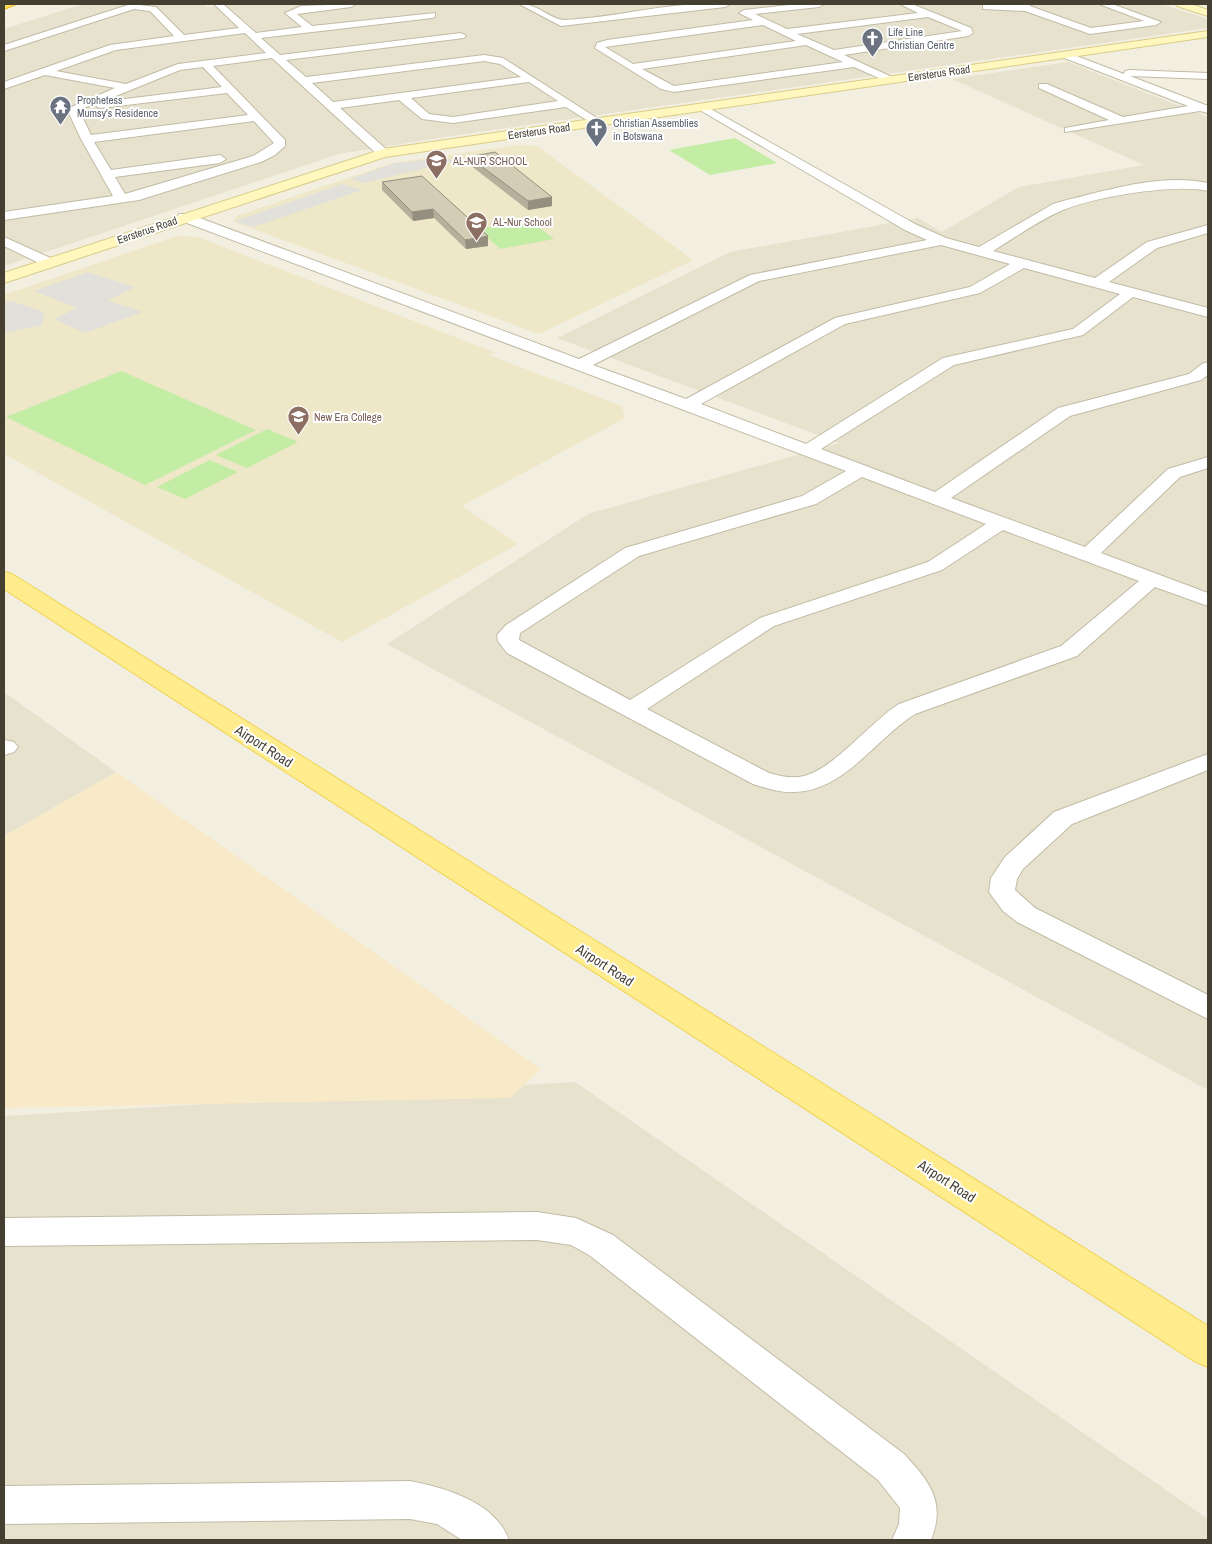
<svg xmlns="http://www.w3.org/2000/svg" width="1212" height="1544" viewBox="0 0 1212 1544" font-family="'Archivo Narrow',sans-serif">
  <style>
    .residential { fill: #e7e2ce }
    .commercial { fill: #f8e9c8 }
    .education { fill: #eee7c8 }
    .green { fill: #c3eca4 }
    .parking { fill: #e2e0da }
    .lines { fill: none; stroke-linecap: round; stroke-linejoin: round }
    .street-casing { stroke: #c1bba5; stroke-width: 2 }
    .secondary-casing { stroke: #d7cd8a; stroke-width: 2 }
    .primary-casing { stroke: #f0d251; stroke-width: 2 }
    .highway-casing { stroke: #edba20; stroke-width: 2 }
    .street { fill: #fff; fill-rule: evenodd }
    .secondary { fill: #fff7be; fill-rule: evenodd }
    .primary { fill: #ffec8d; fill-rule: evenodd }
    .highway { fill: #ffdc5f; fill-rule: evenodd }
    .wall { fill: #b6af9c }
    .shaded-wall { fill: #948f7f }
    .building { fill: #d4ccb5; stroke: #948f7f }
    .labels { text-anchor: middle; stroke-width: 4; stroke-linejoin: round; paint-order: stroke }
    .far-worship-label { font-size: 11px; fill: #5b616d; stroke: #fff; text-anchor: start }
    .far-street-label { font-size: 11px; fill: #443f31; stroke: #fff }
    .far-education-label { font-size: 11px; fill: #785e54; stroke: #fff; text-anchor: start }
    .street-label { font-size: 14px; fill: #443f31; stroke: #fff }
  </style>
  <rect width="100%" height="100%" fill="#f2efe0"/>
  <g class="residential">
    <polygon points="83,4 203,4 207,7 233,4 1161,4 1208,19 1208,28 451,136 339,154 4,266 4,29"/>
    <polygon points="1068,62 1208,117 1208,155 1206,156 1208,157 1208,1090 387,644 588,514 839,443 557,338 730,252 918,218 942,232 1019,187 1144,165 952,79"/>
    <polygon points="4,692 116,772 4,836"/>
    <polygon points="575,1082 1208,1519 1208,1540 4,1540 4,1116"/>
  </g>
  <polygon class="commercial" points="116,772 541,1069 510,1098 4,1108 4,836"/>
  <g class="education">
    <polygon points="519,145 537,146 693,260 539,334 234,222 234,219 239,215 392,163"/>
    <polygon points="177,236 198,237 496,353 489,355 622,406 625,418 462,506 518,544 342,642 4,454 4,295"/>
  </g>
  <g class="green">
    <polygon points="735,138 777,163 710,175 669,150"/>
    <polygon points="530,220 554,239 500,249 478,229"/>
    <polygon points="121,371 256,430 145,485 6,417"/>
    <polygon points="267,429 298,442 247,468 216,455"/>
    <polygon points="210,460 238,472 185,499 157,487"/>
  </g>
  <g class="parking">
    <polygon points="446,158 454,161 364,183 350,179 395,163"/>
    <polygon points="342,184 362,190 253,227 235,221"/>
    <polygon points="88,272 135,287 108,301 143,312 85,333 54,319 77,308 34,291"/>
    <polygon points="11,301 44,312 42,325 4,333 4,303"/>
  </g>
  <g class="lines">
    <defs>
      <g id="street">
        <path d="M131,4L156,7L184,35L239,28L214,4H223L256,33L302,27L285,13L301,6L356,4L351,7L297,14L312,26L435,13V17L432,18L261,38L280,55L461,33L466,36L464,38L286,60L306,77L484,55L503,58L603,122L601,124H593L566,107L453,123L422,119L399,100L340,108L387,150L389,153L387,156H379L272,58L213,66L285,140V146L275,155L261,162L139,200L4,220V212L113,196L81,139L67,109L115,88L45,75L4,89V82L110,45L174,36L150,11L134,9L4,51V45ZM245,33L266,53L178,64L126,84L56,71L116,50ZM484,61L500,64L521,77L333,102L312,83ZM203,67L222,87L101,102L180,70ZM529,82L558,101L453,117L429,114L411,98ZM227,93L248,115L91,135L79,110L96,103L97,107L101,108ZM254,121L274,143L253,156L125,194L115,177L220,163L226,159L220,155L111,170L94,142Z"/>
        <path d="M519,4C538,3 550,20 565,20C620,17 675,0 730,4L725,7L561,26Z"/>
        <path d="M798,4H824L819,7L755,14L787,29L918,13L900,4H912L971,28L973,33L968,36L844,55L894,78V82L890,83L854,67L674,92L661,89L595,48L597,43L607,40L753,20L739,13L744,10ZM928,17L962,31L834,50L797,34ZM763,25L796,41L633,64L605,47ZM806,45L843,62L674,86L642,69Z"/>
        <polygon points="986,4 1029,4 1030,6 1091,28 1144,21 1099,4 1112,4 1161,22 1156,25 1090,34 1025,11 983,9 983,5"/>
        <polygon points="1066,52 1124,74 1125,71 1129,70 1208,73 1208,79 1130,76 1208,106 1208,113 1200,111 1065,132 1065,128 1109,120 1039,88 1039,84 1047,84 1123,117 1188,106 1062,57 1062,53"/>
        <path d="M702,104L915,224L946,238L979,247L1053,204L1063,201C1108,190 1162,173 1208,183V191C1176,183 1094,197 1063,210C1039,220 1016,237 993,251L1095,278L1147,242L1208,225V233L1157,248L1109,282L1208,308V317L1133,297L1083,335L954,365L821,449L935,492L1058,408L1189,374L1202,364L1208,362V375L1201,380L1070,416L951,498L1085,547L1168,469L1208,457V468L1180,477L1101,553L1208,593V606L1155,587L1077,656L915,714C875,739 845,791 794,792C780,793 766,788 753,784L507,653L498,641L497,635L506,625L625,548L802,496L846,471L179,220L177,217L179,214H189L579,359L750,275L927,240L905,230L698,109L696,107ZM941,245L1010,264L970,287L835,318L686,399L593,365L759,281ZM1024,268L1120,294L1073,329L943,358L806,444L701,404L845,324L980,293ZM862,477L986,524L928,562L760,618L630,700L519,640L520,633L639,556L816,504ZM1003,530L1139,581L1061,646L899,704C870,722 835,768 804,776C792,779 780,776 769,773L647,709L774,626L942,570Z"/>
        <polygon points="4,237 55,260 57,263 50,267 45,266 4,246"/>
        <polygon points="4,740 14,742 18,747 14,752 4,755"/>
        <polygon points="1208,754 1208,770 1072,824 1023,869 1017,879 1015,890 1035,908 1208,995 1208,1019 1017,922 1003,911 989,892 991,878 1005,857 1054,812"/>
        <path d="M537,1212L576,1218L613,1235L904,1454C930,1482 946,1502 931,1540H892L899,1524L900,1508L878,1480L589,1255L571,1245L537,1240L4,1246V1218Z"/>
        <path d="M410,1481C446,1488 495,1502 509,1540H462L437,1524L410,1519L4,1524V1486Z"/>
      </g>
      <g id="secondary">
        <polygon points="1176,4 1191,4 1208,10 1208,16 1177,6"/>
        <polygon points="1208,31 1208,37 385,157 4,283 4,273 383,149"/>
      </g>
      <polygon id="primary" points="4,572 12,574 1208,1326 1208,1367 1194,1361 4,589"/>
      <polygon id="highway" points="4,4 16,4 4,9"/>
    </defs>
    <use href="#street" class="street-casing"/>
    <use href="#secondary" class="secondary-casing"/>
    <use href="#primary" class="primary-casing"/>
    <use href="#highway" class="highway-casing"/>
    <use href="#street" class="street"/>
    <use href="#secondary" class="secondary"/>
    <use href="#primary" class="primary"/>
    <use href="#highway" class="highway"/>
  </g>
  <g class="wall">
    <polygon points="469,157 552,197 552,206 528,210 470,165"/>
    <polygon points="422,176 488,246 466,249 434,218 413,221 382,190 382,182"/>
  </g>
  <g class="shaded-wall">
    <polygon points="552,197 552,206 528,210 528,201"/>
    <polygon points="433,209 434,218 413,221 412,212"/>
    <polygon points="488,236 488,246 466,249 465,240"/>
  </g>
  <g class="building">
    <polygon points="495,152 552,197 528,201 469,157"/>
    <polygon points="422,176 488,236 465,240 433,209 412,212 382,182"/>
  </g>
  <defs>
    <symbol id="church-pin" viewBox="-11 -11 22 30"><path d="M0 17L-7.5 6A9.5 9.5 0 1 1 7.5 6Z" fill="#6b7280" stroke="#fff"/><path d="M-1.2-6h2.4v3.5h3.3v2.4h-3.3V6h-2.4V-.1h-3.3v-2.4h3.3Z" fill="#fff"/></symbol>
    <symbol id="temple-pin" viewBox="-11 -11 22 30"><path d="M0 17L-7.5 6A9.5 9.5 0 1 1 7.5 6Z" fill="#6b7280" stroke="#fff"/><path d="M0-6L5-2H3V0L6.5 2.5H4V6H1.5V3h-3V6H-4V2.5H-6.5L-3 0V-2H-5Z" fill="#fff"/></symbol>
    <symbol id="school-pin" viewBox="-11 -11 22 30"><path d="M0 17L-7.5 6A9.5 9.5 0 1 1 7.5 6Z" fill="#8d6e63" stroke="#fff"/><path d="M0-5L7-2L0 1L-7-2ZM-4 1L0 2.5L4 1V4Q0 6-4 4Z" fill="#fff"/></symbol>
    <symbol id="university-pin" viewBox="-11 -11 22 30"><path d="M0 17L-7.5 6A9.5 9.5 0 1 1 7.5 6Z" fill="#8d6e63" stroke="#fff"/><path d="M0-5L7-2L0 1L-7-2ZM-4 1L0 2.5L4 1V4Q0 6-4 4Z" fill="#fff"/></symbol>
  </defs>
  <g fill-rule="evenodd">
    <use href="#church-pin" x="860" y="26" width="25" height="34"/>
    <use href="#temple-pin" x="48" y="94" width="25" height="34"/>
    <use href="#church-pin" x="584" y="116" width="25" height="34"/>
    <use href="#school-pin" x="424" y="148" width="25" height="34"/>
    <use href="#school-pin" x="464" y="210" width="25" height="34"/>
    <use href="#university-pin" x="286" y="404" width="25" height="34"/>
  </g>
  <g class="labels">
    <g class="far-worship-label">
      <text x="888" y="36">Life Line<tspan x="888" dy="13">Christian Centre</tspan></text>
      <text x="77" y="104">Prophetess<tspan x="77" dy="13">Mumsy's Residence</tspan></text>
      <text x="613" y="127">Christian Assemblies<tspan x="613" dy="13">in Botswana</tspan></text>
    </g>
    <g class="far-street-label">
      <text transform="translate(939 73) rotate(-8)" y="4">Eersterus Road</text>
      <text transform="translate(539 131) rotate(-8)" y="4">Eersterus Road</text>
      <text transform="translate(147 230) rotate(-19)" y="4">Eersterus Road</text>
    </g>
    <g class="far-education-label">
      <text x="453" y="165">AL-NUR SCHOOL</text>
      <text x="493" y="226">AL-Nur School</text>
      <text x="314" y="421">New Era College</text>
    </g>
    <g class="street-label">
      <text transform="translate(264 746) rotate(33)" y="5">Airport Road</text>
      <text transform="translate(605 965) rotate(33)" y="5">Airport Road</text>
      <text transform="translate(947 1181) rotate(33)" y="5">Airport Road</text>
    </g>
  </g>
  <rect width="1212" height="1544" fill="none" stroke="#443f31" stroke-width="10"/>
</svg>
